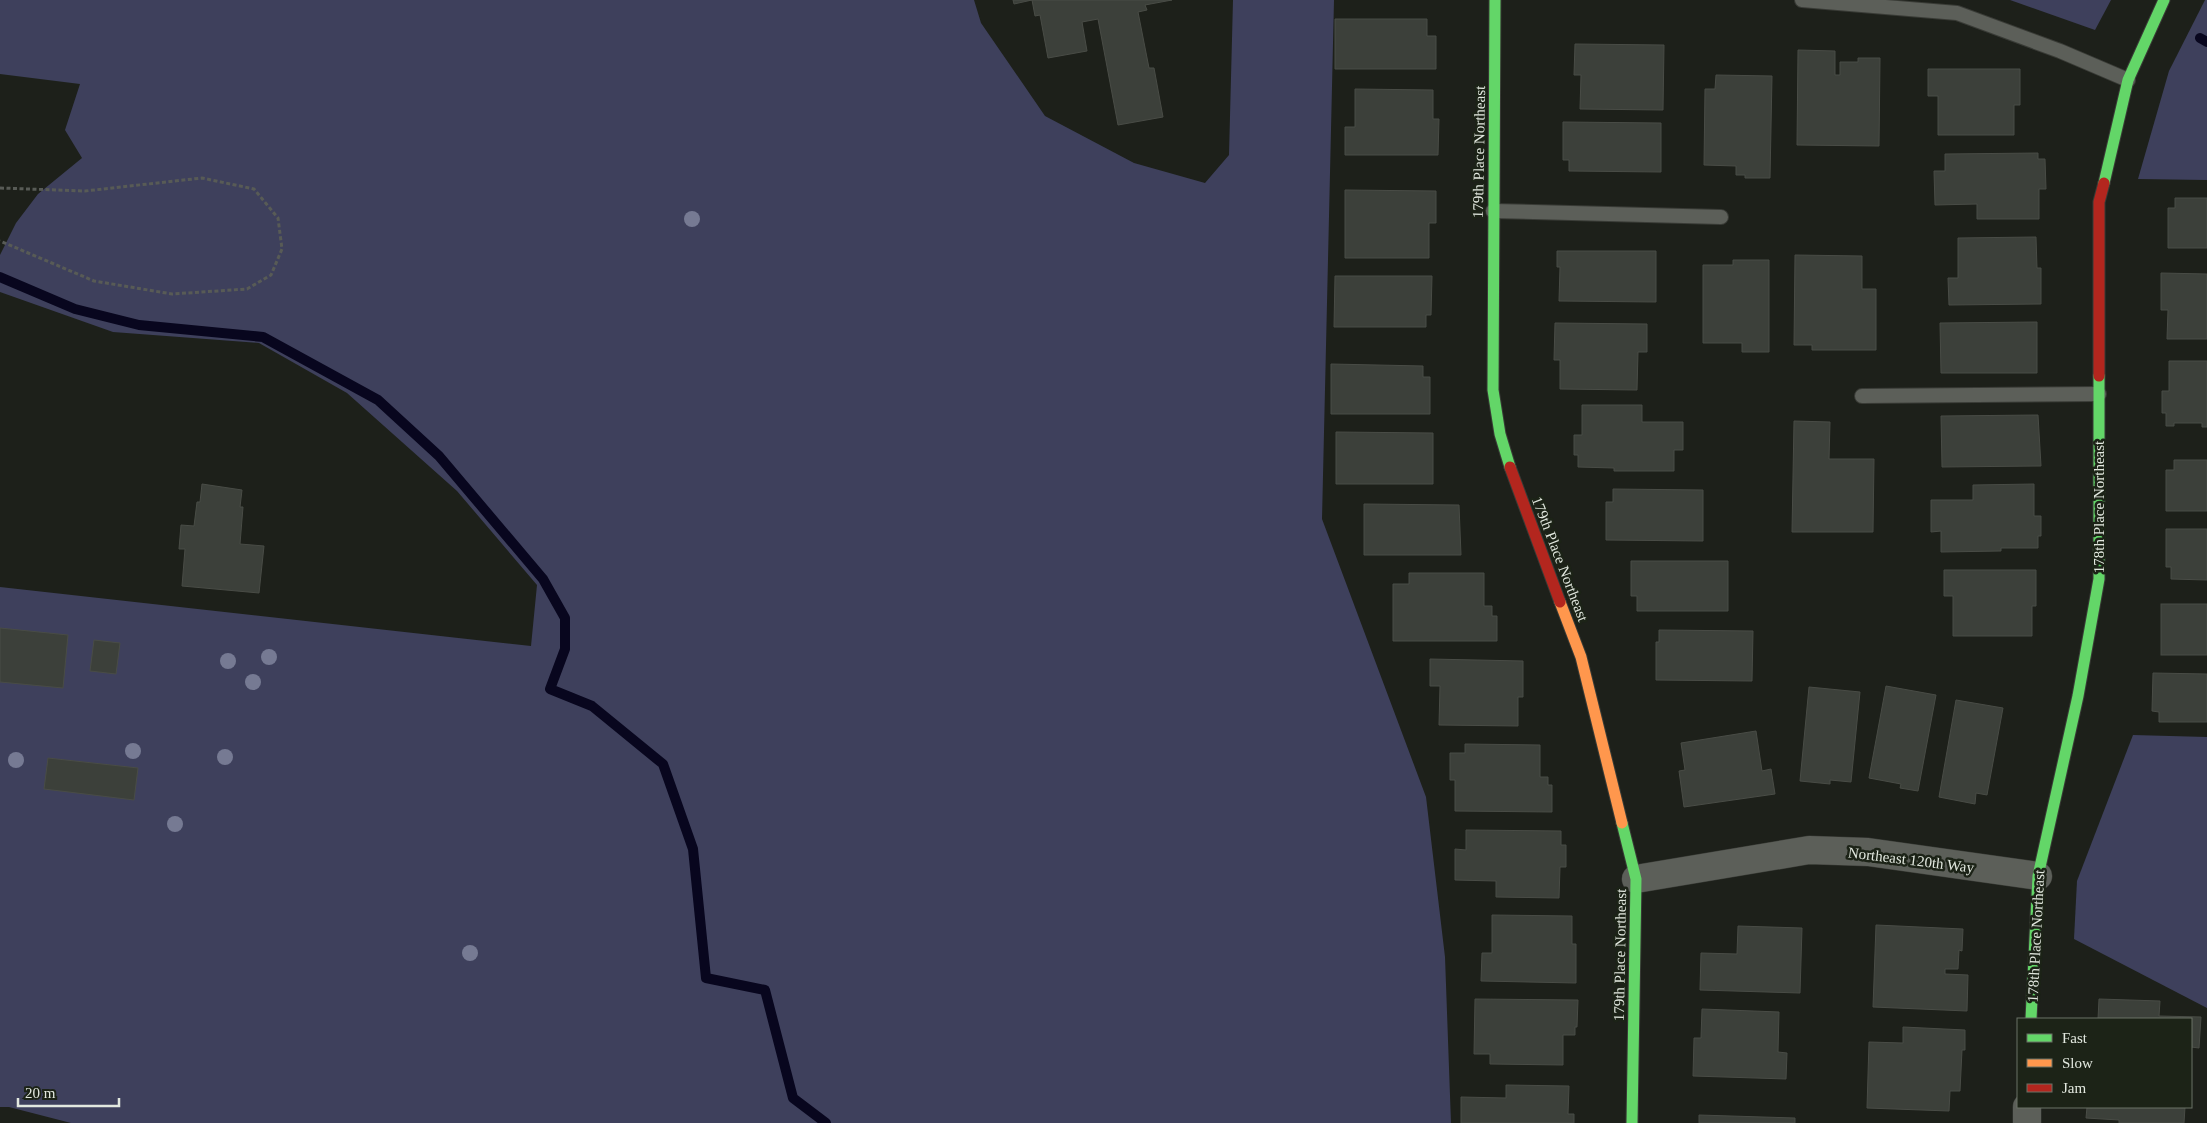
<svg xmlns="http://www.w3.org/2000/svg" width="2207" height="1123" viewBox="0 0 2207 1123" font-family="'Times New Roman',serif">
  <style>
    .green { fill: #3e405c }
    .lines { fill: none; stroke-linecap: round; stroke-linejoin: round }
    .stream { stroke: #08061e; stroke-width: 10 }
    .building { fill: #3c403a; stroke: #494c46 }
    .lane-casing { stroke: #393b36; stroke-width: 16 }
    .street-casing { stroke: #393b36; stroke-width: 29 }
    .fast-casing { stroke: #393b36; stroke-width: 13 }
    .slow-casing { stroke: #393b36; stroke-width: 13 }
    .jam-casing { stroke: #393b36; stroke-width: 13 }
    .path { stroke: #585b56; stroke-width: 3; stroke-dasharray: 4 2.5; stroke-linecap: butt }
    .lane { stroke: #5c5f59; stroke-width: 14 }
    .street { stroke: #5c5f59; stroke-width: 28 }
    .fast { stroke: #63d668; stroke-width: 11 }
    .slow { stroke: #ff974d; stroke-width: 11 }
    .jam { stroke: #b3261e; stroke-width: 11 }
    .tree { fill: #767a93 }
    .labels { text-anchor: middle; stroke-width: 5; stroke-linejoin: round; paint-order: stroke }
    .street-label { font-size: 15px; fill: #e2e8df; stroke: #1c2317 }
  </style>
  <rect width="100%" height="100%" fill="#1d201a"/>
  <g class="green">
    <polygon points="0,0 974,0 981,23 1045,116 1134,163 1205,183 1229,155 1233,0 1334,0 1322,519 1426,797 1445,957 1451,1123 71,1123 9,1107 0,1107 0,587 531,646 537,585 457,491 347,393 259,343 113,332 0,292 0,255 16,223 38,194 82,158 65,130 80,84 0,74"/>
    <polygon points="2010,0 2111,0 2095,30"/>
    <polygon points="2205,0 2207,0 2207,180 2138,179 2169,71"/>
    <polygon points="2133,735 2207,737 2207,1008 2074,939 2077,881"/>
  </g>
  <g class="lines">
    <g class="stream">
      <polyline points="2200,38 2207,42"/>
      <polyline points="0,277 75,309 139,325 263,337 378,400 439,456 543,579 565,618 565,649 550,689 592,706 663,764 693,849 706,978 765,990 793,1098 826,1123"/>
    </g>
  </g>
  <g class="building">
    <polygon points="1013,0 1172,0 1145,5 1147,10 1138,12 1149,68 1154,68 1163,117 1118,125 1098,19 1082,22 1087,51 1048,58 1040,15 1035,16 1032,0 1014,4"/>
    <polygon points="1335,19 1427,19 1427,36 1436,36 1436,69 1335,69"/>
    <polygon points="1575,44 1664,45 1663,110 1580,109 1581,75 1574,75"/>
    <polygon points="1798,50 1835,51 1835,75 1840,75 1840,62 1858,62 1858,58 1880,58 1879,146 1797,145"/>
    <polygon points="1928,69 2020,69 2020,105 2014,105 2014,135 1938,135 1938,96 1928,96"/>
    <polygon points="1716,75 1772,76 1770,178 1745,178 1745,175 1736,175 1736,166 1704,165 1705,89 1715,89"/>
    <polygon points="1355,89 1433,90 1433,119 1439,119 1438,155 1345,155 1345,127 1355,127"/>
    <polygon points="1563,122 1661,123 1661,172 1569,171 1569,160 1563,160"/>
    <polygon points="2038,153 2038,159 2045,159 2046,189 2039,189 2039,219 1977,219 1977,204 1935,205 1934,171 1945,171 1945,154"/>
    <polygon points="1345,190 1436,191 1436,223 1429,223 1429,258 1345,258"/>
    <polygon points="2175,198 2207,198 2207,248 2168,248 2168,208 2175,208"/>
    <polygon points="2036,237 2037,268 2041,268 2041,304 1949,305 1948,278 1958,278 1958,238"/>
    <polygon points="1557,251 1656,251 1656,302 1559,301 1560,267 1557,267"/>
    <polygon points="1795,255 1862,256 1862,289 1876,289 1876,350 1812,350 1812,345 1794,345"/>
    <polygon points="1733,260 1769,260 1769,352 1742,352 1742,343 1703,343 1703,265 1733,265"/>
    <polygon points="2161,273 2207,274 2207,339 2167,339 2168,310 2161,310"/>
    <polygon points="1335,276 1432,276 1431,315 1426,315 1426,327 1334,327"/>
    <polygon points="2037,322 2037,373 1941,373 1940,323"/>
    <polygon points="1555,323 1647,324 1647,352 1638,352 1637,390 1560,389 1560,360 1554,360"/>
    <polygon points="2169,361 2207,361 2207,427 2202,427 2202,423 2174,423 2174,426 2166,426 2166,413 2162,413 2162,391 2169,391"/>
    <polygon points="1331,364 1423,366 1423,377 1430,377 1430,414 1331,414"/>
    <polygon points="1582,405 1642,405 1642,422 1683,422 1683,450 1674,450 1674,471 1614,471 1614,468 1578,467 1578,455 1574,455 1574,435 1582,435"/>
    <polygon points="2038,415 2041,466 1942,467 1941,416"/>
    <polygon points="1794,421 1830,422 1829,459 1874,459 1873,532 1792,532"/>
    <polygon points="1336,432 1433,433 1433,484 1336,484"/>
    <polygon points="2174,460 2207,460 2207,511 2166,511 2166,470 2174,470"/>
    <polygon points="202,484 242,490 240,507 243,507 240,544 264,546 259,593 182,586 185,549 179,549 181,525 194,526 197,502 200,502"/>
    <polygon points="2034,484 2034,516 2041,516 2041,536 2038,536 2038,548 2001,548 2001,551 1941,552 1941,531 1931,532 1931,500 1973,500 1973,485"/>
    <polygon points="1613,489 1703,490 1703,541 1606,540 1606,502 1613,502"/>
    <polygon points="1364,504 1459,505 1461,555 1364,555"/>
    <polygon points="2166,529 2207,529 2207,580 2171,579 2171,567 2166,567"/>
    <polygon points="1631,561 1728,561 1728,611 1637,611 1637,596 1631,596"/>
    <polygon points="1944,570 2036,570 2036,606 2032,606 2032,636 1953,636 1953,596 1944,596"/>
    <polygon points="1409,573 1484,573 1484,606 1492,606 1492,616 1497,616 1497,641 1393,641 1393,584 1409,584"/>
    <rect x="2161" y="604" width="46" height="51"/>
    <polygon points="0,628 68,635 63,688 0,682"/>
    <polygon points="1659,630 1753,631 1752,681 1656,680 1656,642 1659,642"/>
    <polygon points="94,640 120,643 116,674 90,671"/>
    <polygon points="1430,659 1523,661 1523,697 1518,697 1518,726 1439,725 1440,686 1430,686"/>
    <polygon points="2153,673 2207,674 2207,722 2159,722 2159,712 2152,711"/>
    <polygon points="1886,686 1936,695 1918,791 1900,788 1901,784 1869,778"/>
    <polygon points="1809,687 1860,692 1851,782 1830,780 1830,784 1800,781"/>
    <polygon points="1956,700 2003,708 1987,795 1976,793 1975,804 1939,797"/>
    <polygon points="1756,731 1762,771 1771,769 1775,794 1684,807 1679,771 1685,770 1681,743"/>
    <polygon points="1465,744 1540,745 1540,777 1548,777 1548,785 1552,785 1552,812 1455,811 1455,780 1450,780 1450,753 1465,753"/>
    <polygon points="48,758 138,768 134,800 44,789"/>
    <polygon points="1466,830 1561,831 1561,845 1566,845 1566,867 1560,867 1559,898 1496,897 1496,881 1455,880 1455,849 1466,850"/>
    <polygon points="1492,915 1572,916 1572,944 1576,944 1576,983 1481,981 1482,953 1492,953"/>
    <polygon points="1876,925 1963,929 1962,951 1959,950 1958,969 1945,969 1945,974 1968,975 1967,1011 1873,1007"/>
    <polygon points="1738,926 1802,928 1800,993 1700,990 1701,953 1737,954"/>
    <polygon points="1475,999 1578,1000 1577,1027 1575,1027 1575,1035 1563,1035 1563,1065 1490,1064 1490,1054 1474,1054"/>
    <polygon points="2099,999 2160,1001 2159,1016 2201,1017 2199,1048 2191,1047 2191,1019 2098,1019"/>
    <polygon points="1702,1009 1779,1012 1778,1052 1787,1053 1786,1079 1693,1076 1694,1038 1701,1038"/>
    <polygon points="1903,1027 1965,1030 1965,1050 1962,1050 1960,1091 1950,1091 1949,1111 1867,1108 1869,1042 1903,1043"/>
    <polygon points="1506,1085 1569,1086 1568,1114 1574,1114 1574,1123 1461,1123 1461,1097 1506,1098"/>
    <polygon points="2087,1107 2185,1107 2184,1123 2119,1123 2119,1120 2086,1118"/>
    <polygon points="1699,1115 1795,1118 1795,1123 1699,1123"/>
  </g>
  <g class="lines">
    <defs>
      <g id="lane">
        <polyline points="1802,0 1957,13 2060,51 2128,80"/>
        <polyline points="1493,211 1721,217"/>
        <polyline points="1862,396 2099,394"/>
      </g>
      <g id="street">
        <polyline points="1636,879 1809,850 1868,852 2038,876"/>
        <polyline points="2027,1123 2027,1107"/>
      </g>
      <g id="fast">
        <polyline points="1495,0 1493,390 1500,434 1510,467"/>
        <polyline points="2104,183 2128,80 2164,0"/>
        <polyline points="1622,823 1636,879 1632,1123"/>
        <polyline points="2031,1019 2038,876 2078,696 2099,579 2099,376"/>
      </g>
      <polyline id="slow" points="1560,602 1581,657 1622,823"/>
      <g id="jam">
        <polyline points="2099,376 2099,202 2104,183"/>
        <polyline points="1510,467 1560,602"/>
      </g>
    </defs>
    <use href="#lane" class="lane-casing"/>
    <use href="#street" class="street-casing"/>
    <use href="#fast" class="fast-casing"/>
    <use href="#slow" class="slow-casing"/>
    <use href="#jam" class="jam-casing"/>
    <polyline class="path" points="0,188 85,191 202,178 254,189 278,218 282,249 271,275 247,289 172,294 94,281 0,241"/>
    <use href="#lane" class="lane"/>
    <use href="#street" class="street"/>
    <use href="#fast" class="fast"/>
    <use href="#slow" class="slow"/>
    <use href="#jam" class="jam"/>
  </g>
  <g class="tree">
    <circle cx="692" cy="219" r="8"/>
    <circle cx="269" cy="657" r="8"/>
    <circle cx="228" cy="661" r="8"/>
    <circle cx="253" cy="682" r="8"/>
    <circle cx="133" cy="751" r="8"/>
    <circle cx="225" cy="757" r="8"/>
    <circle cx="16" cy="760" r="8"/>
    <circle cx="175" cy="824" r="8"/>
    <circle cx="470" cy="953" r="8"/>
  </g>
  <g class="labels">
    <g class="street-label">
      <text transform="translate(1479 152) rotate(-89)" y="5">179th Place Northeast</text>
      <text transform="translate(2099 507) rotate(-90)" y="5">178th Place Northeast</text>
      <text transform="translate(1560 559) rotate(69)" y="5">179th Place Northeast</text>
      <text transform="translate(1911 860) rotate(7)" y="5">Northeast 120th Way</text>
      <text transform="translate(2036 936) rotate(-87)" y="5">178th Place Northeast</text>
      <text transform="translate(1620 955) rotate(-89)" y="5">179th Place Northeast</text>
    </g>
  </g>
  <rect x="2017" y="1018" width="175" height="90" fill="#1c2317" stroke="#6b7267"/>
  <rect x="2027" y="1034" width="25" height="8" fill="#63d668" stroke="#6b7267"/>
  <text x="2062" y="1043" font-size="15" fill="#e2e8df">Fast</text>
  <rect x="2027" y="1059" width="25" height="8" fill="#ff974d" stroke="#6b7267"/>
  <text x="2062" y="1068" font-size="15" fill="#e2e8df">Slow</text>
  <rect x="2027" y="1084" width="25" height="8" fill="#b3261e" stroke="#6b7267"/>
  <text x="2062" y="1093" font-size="15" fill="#e2e8df">Jam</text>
  <path d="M18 1098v8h101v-8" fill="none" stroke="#e2e8df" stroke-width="2.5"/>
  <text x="25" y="1098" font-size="15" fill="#e2e8df" stroke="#1c2317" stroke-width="4" paint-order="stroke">20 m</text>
</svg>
